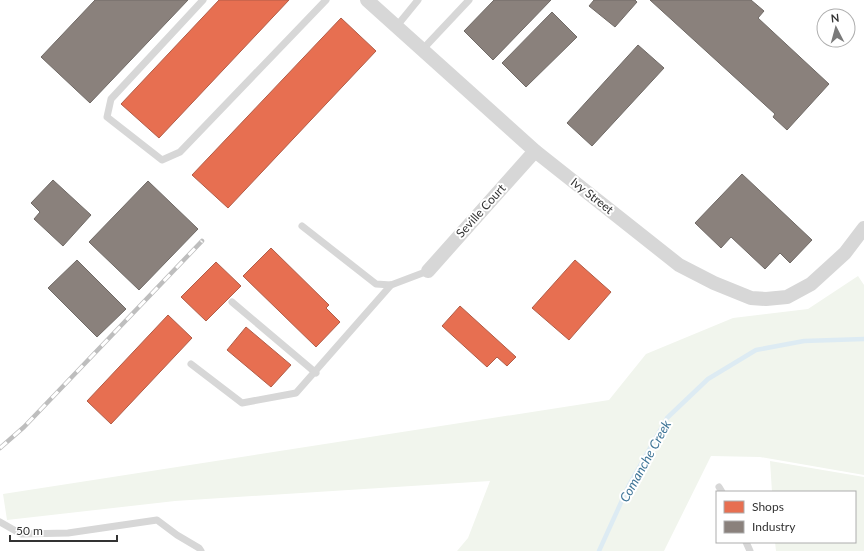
<svg xmlns="http://www.w3.org/2000/svg" width="864" height="551" viewBox="0 0 864 551" font-family="Lato,sans-serif">
  <style>
    .green { fill: #f1f5ed }
    .shops { fill: #e76f51; stroke: #b15d48 }
    .industry { fill: #8a817c; stroke: #706a66 }
    .lines { fill: none; stroke-linecap: round; stroke-linejoin: round }
    .stream { stroke: #ddebf3; stroke-width: 4.5 }
    .service { stroke: #d7d7d7; stroke-width: 7 }
    .minor { stroke: #d7d7d7; stroke-width: 14 }
    .rail-casing { stroke: #bebebe; stroke-width: 4.5 }
    .rail { stroke: #fff; stroke-width: 3; stroke-dasharray: 9; stroke-linecap: butt }
    .labels { text-anchor: middle; stroke-width: 4; stroke-linejoin: round; paint-order: stroke }
    .street-label { font-size: 12px; fill: #333; stroke: #fff }
    .water-label { font-size: 13px; font-style: italic; fill: #3f7597; stroke: #fff }
  </style>
  <rect width="100%" height="100%" fill="#fff"/>
  <g class="green">
    <polygon points="858,276 864,285 864,475 760,457 711,456 664,551 457,551 468,538 490,481 175,501 7,520 3,494 609,400 646,354 733,318 808,309"/>
    <polygon points="770,461 864,477 864,551 776,551 775,542 855,542 855,492 772,492"/>
  </g>
  <g class="shops">
    <polygon points="219,0 289,0 159,138 121,104"/>
    <polygon points="341,18 376,51 228,208 192,175"/>
    <polygon points="271,248 329,305 326,308 340,322 316,347 243,276"/>
    <polygon points="575,260 611,292 569,340 532,308"/>
    <polygon points="216,262 241,286 206,321 181,297"/>
    <polygon points="460,306 516,357 507,366 497,357 487,367 442,326"/>
    <polygon points="168,315 192,338 111,424 87,401"/>
    <polygon points="246,327 291,365 271,387 227,350"/>
  </g>
  <g class="industry">
    <polygon points="95,0 188,0 90,103 41,57"/>
    <polygon points="494,0 551,0 493,60 464,31"/>
    <polygon points="594,0 635,0 637,2 615,27 589,6"/>
    <polygon points="650,0 751,0 764,11 758,18 829,84 787,130 773,117 775,114"/>
    <polygon points="552,12 577,37 526,87 502,63"/>
    <polygon points="638,45 664,68 592,146 567,123"/>
    <polygon points="742,174 812,240 790,263 780,253 765,269 731,237 721,248 695,223"/>
    <polygon points="53,180 91,215 63,246 34,219 40,212 31,203"/>
    <polygon points="148,181 198,229 139,290 89,242"/>
    <polygon points="77,260 126,309 97,337 48,288"/>
  </g>
  <g class="lines">
    <polyline class="stream" points="599,551 629,485 667,418 708,379 756,350 804,341 864,339"/>
    <g class="service">
      <polyline points="203,0 111,99 107,117 162,160 180,152 326,0"/>
      <polyline points="396,27 418,0"/>
      <polyline points="422,50 469,0"/>
      <polyline points="302,226 376,284 391,285 428,271"/>
      <polyline points="232,302 316,373"/>
      <polyline points="191,364 242,403 296,393 391,285"/>
      <polyline points="719,487 722,492"/>
      <polyline points="0,522 21,534 68,533 157,520 177,535 199,548 201,551"/>
      <polyline points="746,542 750,551"/>
    </g>
    <g class="minor">
      <polyline points="367,0 535,151 679,265 714,283 751,298 766,299 787,297 811,284 845,253 864,228"/>
      <polyline points="428,271 535,151"/>
    </g>
    <defs>
      <polyline id="rail" points="0,448 24,427 202,241"/>
    </defs>
    <use href="#rail" class="rail-casing"/>
    <use href="#rail" class="rail"/>
  </g>
  <g class="labels">
    <g class="street-label">
      <text transform="translate(592 196) rotate(38)" y="4">Ivy Street</text>
      <text transform="translate(481 211) rotate(-48)" y="4">Seville Court</text>
    </g>
    <g class="water-label">
      <text transform="translate(645 461) rotate(-61)" y="5">Comanche Creek</text>
    </g>
  </g>
  <rect x="716" y="491" width="140" height="52" fill="#ffffff" stroke="#adadad"/>
  <rect x="724" y="501" width="20" height="12" fill="#e76f51" stroke="#adadad"/>
  <text x="752" y="511" font-size="12" fill="#333333">Shops</text>
  <rect x="724" y="521" width="20" height="12" fill="#8a817c" stroke="#adadad"/>
  <text x="752" y="531" font-size="12" fill="#333333">Industry</text>
  <g transform="translate(836 28) rotate(354)"><circle r="19" fill="#ffffff" stroke="#adadad"/>
  <path d="M0-3L7 15L0 10L-7 15Z" fill="#7a7a7a"/>
  <text y="-6" font-size="11" font-weight="bold" text-anchor="middle" fill="#333333">N</text>
  </g>
  <path d="M10 535v6h107v-6" fill="none" stroke="#333333" stroke-width="2"/>
  <text x="16" y="535" font-size="12" fill="#333333" stroke="#ffffff" stroke-width="3" paint-order="stroke">50 m</text>
</svg>
